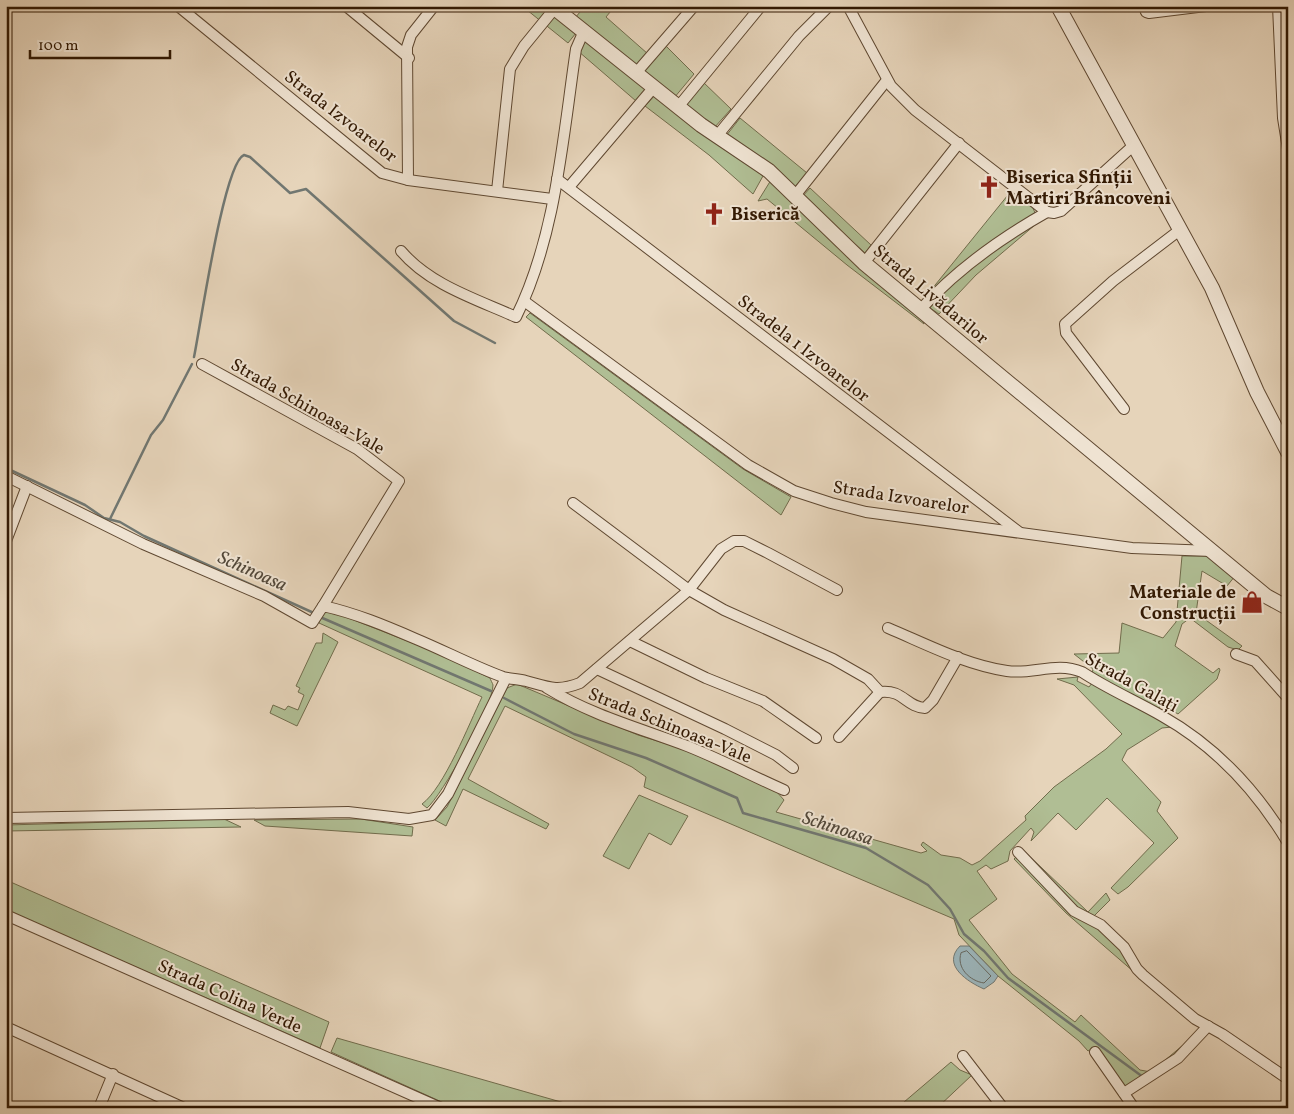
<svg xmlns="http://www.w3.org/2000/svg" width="1294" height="1114" viewBox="0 0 1294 1114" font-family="Vollkorn,serif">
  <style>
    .green { fill: #b0be94; stroke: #716c4c }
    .water { fill: #9bb5bb; stroke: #717771 }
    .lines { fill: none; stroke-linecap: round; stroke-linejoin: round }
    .shore { stroke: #66675f; stroke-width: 1 }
    .stream { stroke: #717771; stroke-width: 2.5 }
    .minor-casing { stroke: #5f4831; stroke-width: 12 }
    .tertiary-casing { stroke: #5f4831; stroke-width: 16 }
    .minor { stroke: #efe3d2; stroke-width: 10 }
    .tertiary { stroke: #efe3d2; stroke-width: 14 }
    .labels { text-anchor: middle; stroke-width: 4; stroke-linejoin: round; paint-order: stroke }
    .street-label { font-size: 18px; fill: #321903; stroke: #efe3d2 }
    .poi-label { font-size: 18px; font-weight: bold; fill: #321903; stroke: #efe3d2; text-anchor: start }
    .water-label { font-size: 19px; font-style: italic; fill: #52483a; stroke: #efe3d2 }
  </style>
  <rect width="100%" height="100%" fill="#e6d4ba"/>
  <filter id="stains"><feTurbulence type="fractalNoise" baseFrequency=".004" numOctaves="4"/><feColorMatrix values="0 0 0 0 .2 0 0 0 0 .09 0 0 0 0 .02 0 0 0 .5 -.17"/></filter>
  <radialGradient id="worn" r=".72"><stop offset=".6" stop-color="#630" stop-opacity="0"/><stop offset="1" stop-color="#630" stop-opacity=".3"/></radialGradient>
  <g class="green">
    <polygon points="522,6 544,6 576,33 568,43"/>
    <polygon points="585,6 615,6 606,17 648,54 637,66 575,18"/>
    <polygon points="586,39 647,89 636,101 578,51"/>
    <polygon points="666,46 694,74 674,98 642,72"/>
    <polygon points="702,81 731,109 714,128 683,105"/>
    <polygon points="655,95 763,176 753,194 709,155 645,106"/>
    <polygon points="740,118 807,173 794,188 770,163 726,136"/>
    <polygon points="771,180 922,316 924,324 847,265 767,199 758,201"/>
    <polygon points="810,188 871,245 865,253 802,197"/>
    <polygon points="1012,190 1032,206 1036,215 923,300"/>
    <path d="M1042,219L976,275L939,314L930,308C937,287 1020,232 1042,219Z"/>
    <polygon points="530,313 743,469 791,497 781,515 526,317"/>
    <polygon points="1182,556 1208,556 1235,576 1227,586 1202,571 1196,613 1242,646 1238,650 1228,647 1190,618 1182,624 1175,646 1213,673 1219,668 1220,670 1217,679 1178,714 1163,705 1155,710 1092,674 1093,669 1074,654 1119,653 1122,623 1163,638 1176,622"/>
    <path d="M331,611L438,653L490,678C490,679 493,684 493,685C494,703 441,797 427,808L422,804C444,788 469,724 482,697L319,623L322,613Z"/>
    <polygon points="323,633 338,642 297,726 270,713 273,705 285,710 288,706 298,710 304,695 298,692 300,688 296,686 316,643 322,643"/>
    <path d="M1078,677L1077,681L1089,687L1092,683L1172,727L1162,728L1127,750L1122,760L1161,802L1157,811L1178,838L1128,887L1118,894L1111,888L1154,843L1107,798L1076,830L1058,813L1031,841L1034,832L1031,828L1010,851L1008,861L991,869L986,865L977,871L997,899L969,920L1012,974L1075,1022L1081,1015L1140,1070L1151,1072L1195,1035C1181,1053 1147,1081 1125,1086L1095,1047L1088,1051L1079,1041L998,976L959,935L954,919L644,787L646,777L632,767L505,706L468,779L549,824L546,829L463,789L446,826L435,820L447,807L507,688L517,684L638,735L683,749L776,791L784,800L776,812L921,853L927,851L921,845L923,842L941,855L960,858L972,865L980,861L1026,820L1025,816L1054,787L1106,749L1122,734L1074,685L1057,679Z"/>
    <polygon points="639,795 688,816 671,845 649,833 629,869 603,856"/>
    <polygon points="224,819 241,827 6,831 6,825"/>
    <polygon points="361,819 413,827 412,836 265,826 254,820"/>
    <polygon points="1023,850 1088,912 1106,893 1110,900 1094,916 1085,916 1023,854"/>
    <polygon points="1017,856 1121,949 1134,972 1066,913 1014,859"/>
    <polygon points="6,880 329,1022 320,1048 6,910"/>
    <polygon points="337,1038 582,1108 455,1108 331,1052"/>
    <polygon points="951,1062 960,1070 972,1075 937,1108 897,1108"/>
  </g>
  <path class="water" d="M960,946H969L998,976L994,982L984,989C968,982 941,965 960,946Z"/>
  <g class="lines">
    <path class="shore" d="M967,951L991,976L984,983C970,981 956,968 961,953Z"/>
    <g class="stream">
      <path d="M194,357C200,329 224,162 244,155L250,157L290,193L306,189L454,321L495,343"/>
      <polyline points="6,468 85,505 104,518 120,522 144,536 316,614"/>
      <polyline points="110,519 151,435 163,420 192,364"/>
      <polyline points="320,617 491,691"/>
      <polyline points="504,698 574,734 646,758 737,798 743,813 866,848 928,885 950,909 964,934 984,951 1008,978 1143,1077"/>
    </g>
    <defs>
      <g id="minor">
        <polyline points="178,6 382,173 408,180 552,199"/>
        <polyline points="346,6 409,58"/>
        <polyline points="848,6 891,86 915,110 1047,212"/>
        <polyline points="1144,6 1146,12 1149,13 1206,6"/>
        <polyline points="1278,6 1283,118 1288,149"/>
        <polyline points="636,73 694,6"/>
        <polyline points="678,107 761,6"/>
        <polyline points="717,136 799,36 829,6"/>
        <polyline points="557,179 1019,532"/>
        <polyline points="408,180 407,47 411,35 434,6"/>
        <polyline points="569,187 654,87"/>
        <polyline points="497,191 510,69 524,46 555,8"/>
        <polyline points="794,197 887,80"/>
        <polyline points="1047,212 1054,213 1061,211 1134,145"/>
        <path d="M401,251C430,285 476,299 516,317C556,237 563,136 576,49L583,33"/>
        <polyline points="864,263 959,143"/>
        <polyline points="524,301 748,465 794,491 831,503 866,512 1132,548 1212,551"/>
        <path d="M920,310C956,270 1001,238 1047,212"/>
        <polyline points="202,364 357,449 399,481 323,606"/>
        <polyline points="1124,409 1066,333 1065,324 1113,281 1181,229"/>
        <path d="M6,476L143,544L264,596L312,623L323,606C355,613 386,626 416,639C445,651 473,666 503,677C510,679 518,679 526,681C548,687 557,692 580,683L689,590L721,549L734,541H744L768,553L837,590"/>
        <polyline points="573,503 689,590 724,610 833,659 868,679 880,692"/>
        <polyline points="6,541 27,486"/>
        <path d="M888,628C926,644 966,665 1007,671C1033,675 1056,661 1082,672C1108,689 1136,701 1162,716C1215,746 1257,791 1288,843"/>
        <polyline points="630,641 706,678 763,701 816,738"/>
        <polyline points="1236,654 1255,661 1288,698"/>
        <polyline points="597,669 725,729 776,755 793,768"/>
        <path d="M547,688C591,715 639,728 687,746C720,759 752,776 784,790"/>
        <path d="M839,737L880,692C903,689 906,707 925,708L933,700L958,657"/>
        <polyline points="6,818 348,812 409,819 432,815 448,794 506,678"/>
        <polyline points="1018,852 1074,911 1101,925 1124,947 1137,969 1143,975 1195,1019 1222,1034 1288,1079"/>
        <polyline points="6,915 441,1108"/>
        <polyline points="6,1027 184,1108"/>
        <polyline points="1095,1052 1134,1108"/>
        <polyline points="963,1056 1003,1108"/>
        <polyline points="1124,1093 1178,1058 1208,1026"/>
        <polyline points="99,1108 113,1074"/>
      </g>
      <g id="tertiary">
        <polyline points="552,6 701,125 769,171 864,263 1266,596 1288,608"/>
        <polyline points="1058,6 1212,288 1257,392 1288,452"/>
      </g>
    </defs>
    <use href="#minor" class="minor-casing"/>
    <use href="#tertiary" class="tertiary-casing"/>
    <use href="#minor" class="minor"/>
    <use href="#tertiary" class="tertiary"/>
  </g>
  <defs>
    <symbol id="church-bare" viewBox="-9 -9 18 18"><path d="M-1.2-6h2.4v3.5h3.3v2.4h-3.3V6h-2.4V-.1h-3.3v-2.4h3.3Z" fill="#8f2418" stroke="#efe3d2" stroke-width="2.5" paint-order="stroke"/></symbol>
    <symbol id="shop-bare" viewBox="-9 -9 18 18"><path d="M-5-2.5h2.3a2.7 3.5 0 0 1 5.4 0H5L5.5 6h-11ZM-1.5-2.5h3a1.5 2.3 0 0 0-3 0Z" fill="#8f2418" stroke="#efe3d2" stroke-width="2.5" paint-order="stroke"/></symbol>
  </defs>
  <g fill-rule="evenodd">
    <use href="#church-bare" x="973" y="171" width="32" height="32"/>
    <use href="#church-bare" x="698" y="198" width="32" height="32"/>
    <use href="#shop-bare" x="1236" y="586" width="32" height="32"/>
  </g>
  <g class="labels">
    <g class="street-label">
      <text transform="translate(341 116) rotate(38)" y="6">Strada Izvoarelor</text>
      <text transform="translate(931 294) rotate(40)" y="6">Strada Livădarilor</text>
      <text transform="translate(804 348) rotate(38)" y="6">Stradela 1 Izvoarelor</text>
      <text transform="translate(308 406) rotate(30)" y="6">Strada Schinoasa-Vale</text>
      <text transform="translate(901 497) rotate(9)" y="6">Strada Izvoarelor</text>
      <text transform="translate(1132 682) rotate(29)" y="6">Strada Galați</text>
      <text transform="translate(670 725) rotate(22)" y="6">Strada Schinoasa-Vale</text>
      <text transform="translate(230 996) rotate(24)" y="6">Strada Colina Verde</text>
    </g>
    <g class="poi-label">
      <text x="1006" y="183">Biserica Sfinții<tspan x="1006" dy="21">Martiri Brâncoveni</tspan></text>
      <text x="731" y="220">Biserică</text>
      <text x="1236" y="598" text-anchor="end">Materiale de<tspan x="1236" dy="21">Construcții</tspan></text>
    </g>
    <g class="water-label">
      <text transform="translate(253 570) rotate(24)" y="7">Schinoasa</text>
      <text transform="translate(838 827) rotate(18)" y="7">Schinoasa</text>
    </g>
  </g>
  <rect width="1294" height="1114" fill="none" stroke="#e6d4ba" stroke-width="25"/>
  <rect x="8" y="8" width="1279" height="1099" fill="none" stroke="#321903" stroke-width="2.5"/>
  <rect x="12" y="12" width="1269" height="1089" fill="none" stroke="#321903"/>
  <path d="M30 50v8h140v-8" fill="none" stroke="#321903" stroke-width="2.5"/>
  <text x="38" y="50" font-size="15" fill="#321903" stroke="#efe3d2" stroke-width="4" paint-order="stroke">100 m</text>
  <rect width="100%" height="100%" filter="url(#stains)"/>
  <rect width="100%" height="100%" fill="url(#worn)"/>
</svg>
